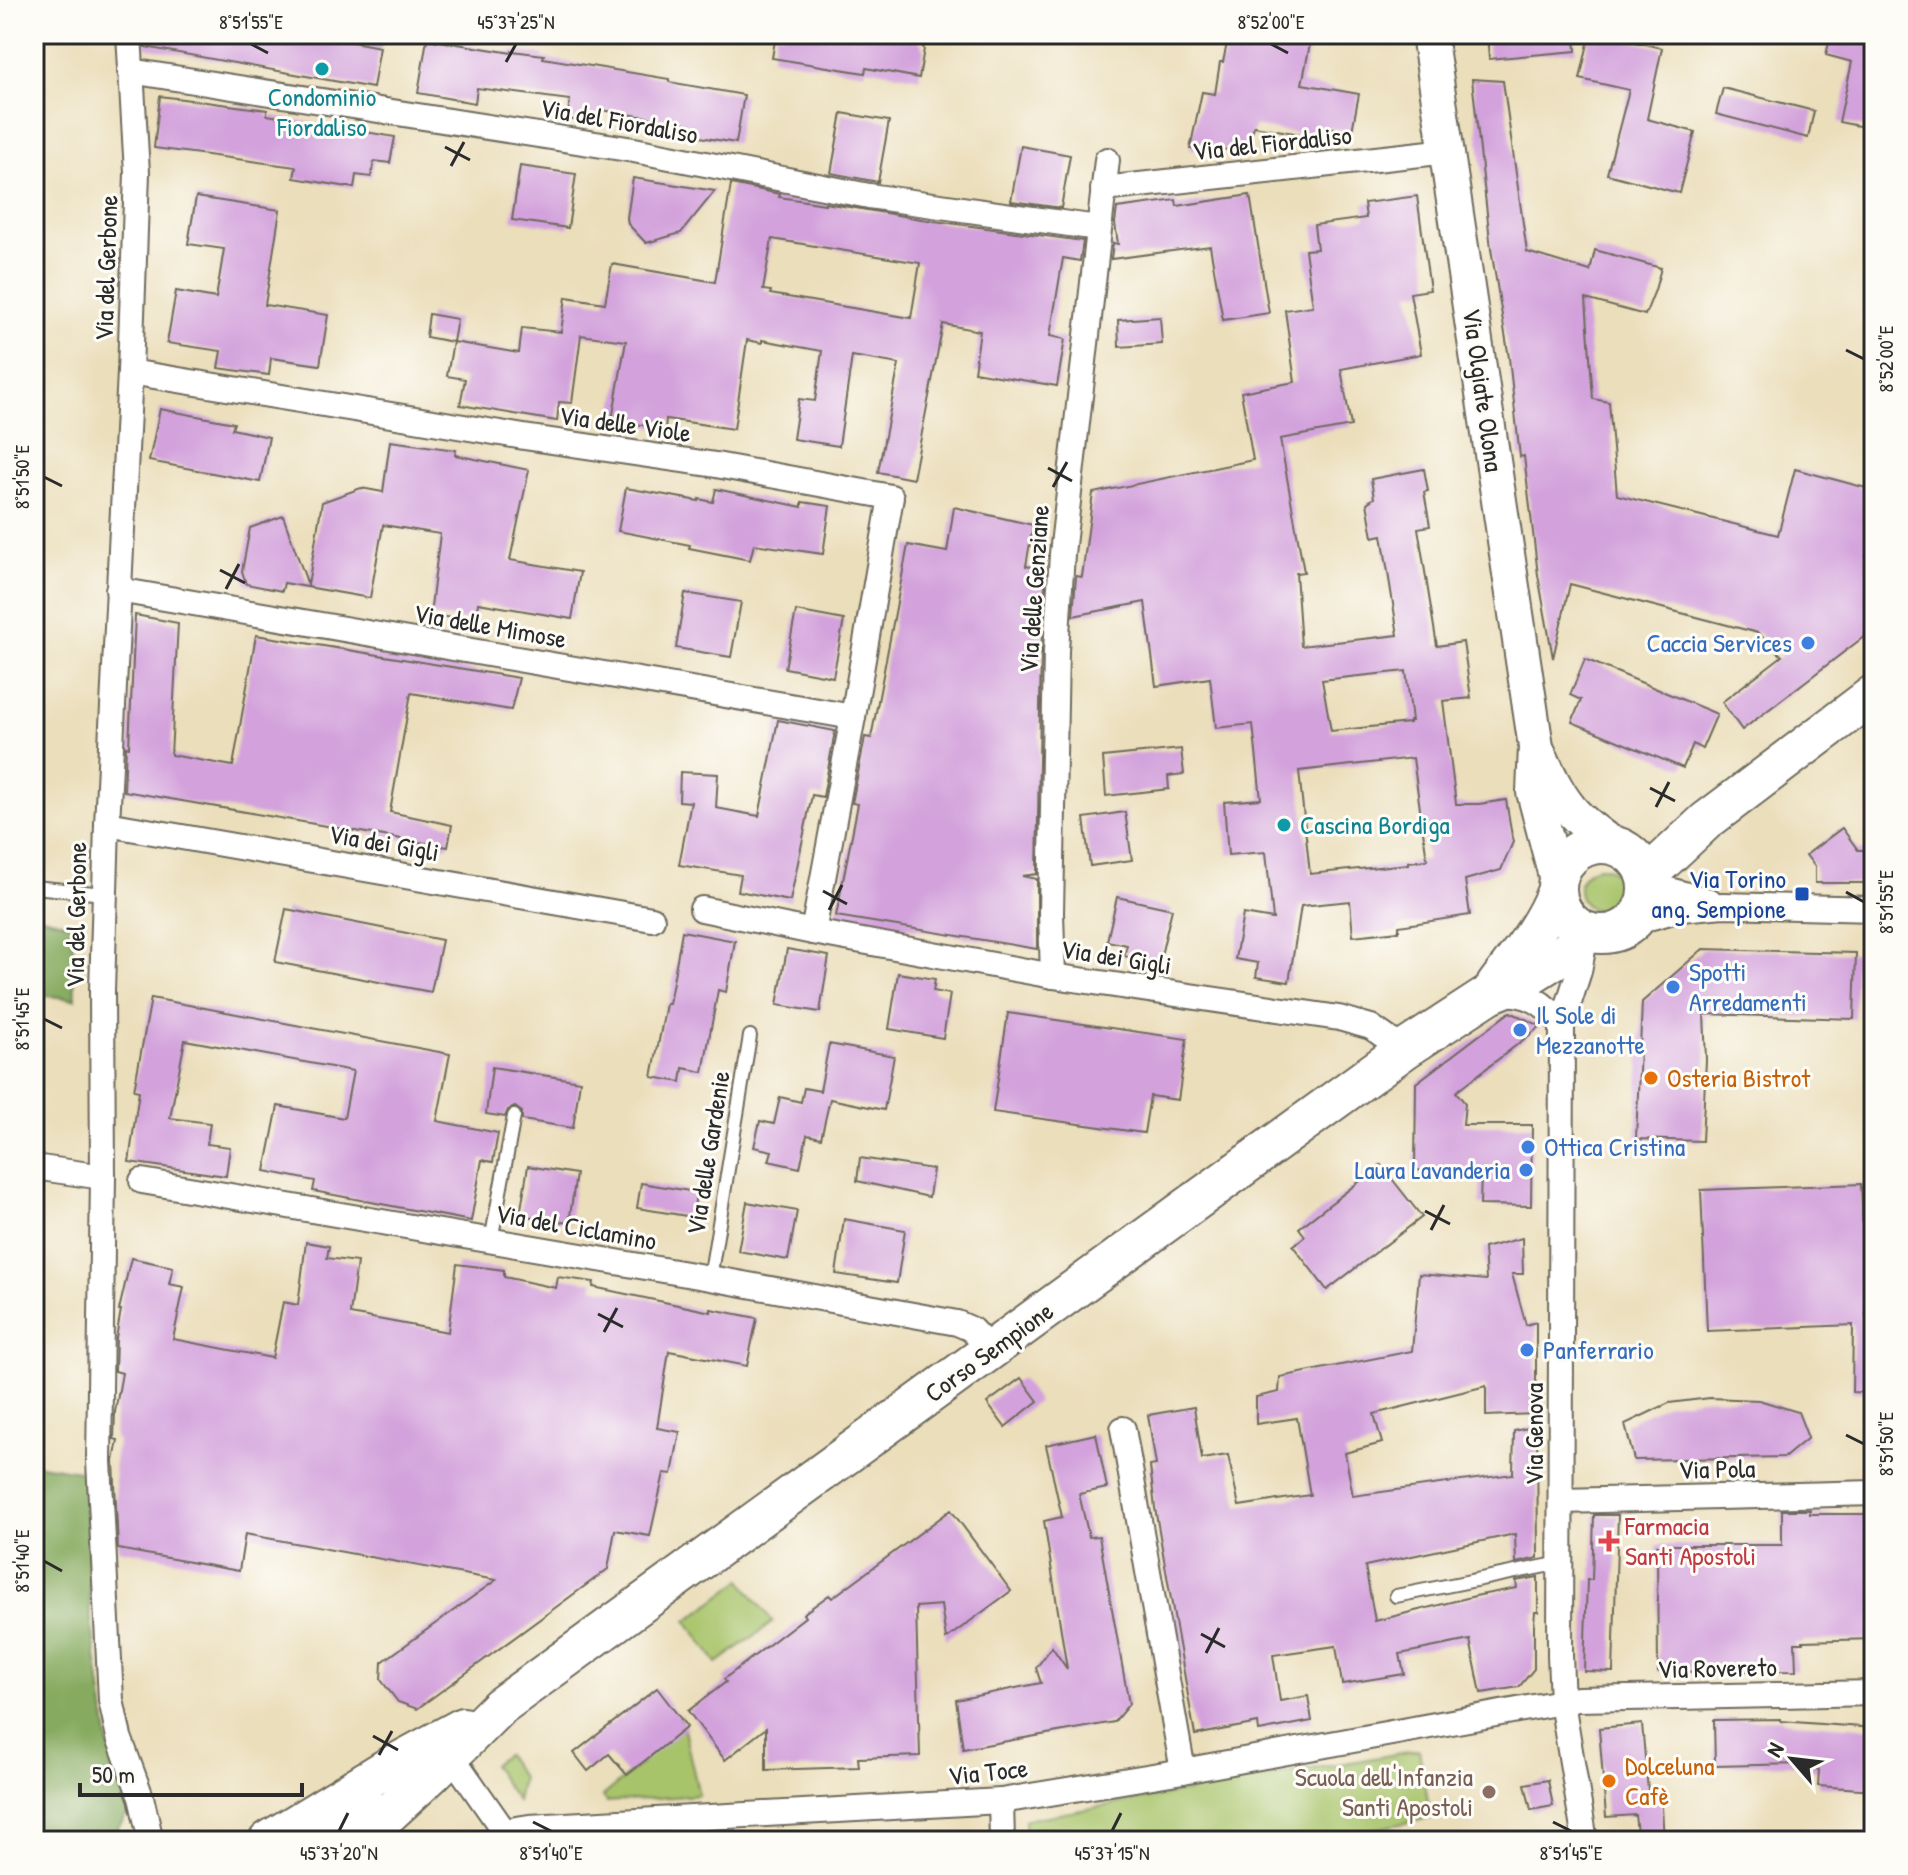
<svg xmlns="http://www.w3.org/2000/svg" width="1908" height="1875" viewBox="0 0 1908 1875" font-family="'Patrick Hand',sans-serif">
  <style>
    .green { fill: #a8c46b; stroke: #6a784b; stroke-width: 2 }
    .forest { fill: #86aa5f; stroke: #586a45; stroke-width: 2 }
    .building { fill: #d3a2dc; fill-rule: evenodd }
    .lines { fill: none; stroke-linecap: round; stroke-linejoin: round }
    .lane-casing { stroke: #6e6a5d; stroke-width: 16 }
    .street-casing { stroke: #6e6a5d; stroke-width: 28 }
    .secondary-casing { stroke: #6e6a5d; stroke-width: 38 }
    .primary-casing { stroke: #6e6a5d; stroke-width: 42 }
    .lane { stroke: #fff; stroke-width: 12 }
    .street { stroke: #fff; stroke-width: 24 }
    .secondary { stroke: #fff; stroke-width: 34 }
    .primary { stroke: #fff; stroke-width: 38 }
    .ticks { fill: none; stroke: #2b2b2b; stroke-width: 3 }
    .culture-dot { fill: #0f9aa8; stroke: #fdfcf7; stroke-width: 3 }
    .shop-dot { fill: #3f7fe0; stroke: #fdfcf7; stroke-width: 3 }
    .transit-dot { fill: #1a4fb4; stroke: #fdfcf7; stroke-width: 3 }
    .food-dot { fill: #e8710a; stroke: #fdfcf7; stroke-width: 3 }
    .health-dot { fill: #e0444e; stroke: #fdfcf7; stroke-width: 3 }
    .education-dot { fill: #8d6e63; stroke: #fdfcf7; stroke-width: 3 }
    .labels { text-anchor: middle; stroke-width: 6; stroke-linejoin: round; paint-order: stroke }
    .culture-label { font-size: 26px; fill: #0d838f; stroke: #fdfcf7 }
    .street-label { font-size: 26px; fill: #2b2b2b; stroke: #fdfcf7 }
    .shop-label { font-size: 26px; fill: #366cbe; stroke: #fdfcf7; text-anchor: start }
    .transit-label { font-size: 26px; fill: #164399; stroke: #fdfcf7; text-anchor: end }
    .food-label { font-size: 26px; fill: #c56008; stroke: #fdfcf7; text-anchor: start }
    .health-label { font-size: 26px; fill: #be3a42; stroke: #fdfcf7; text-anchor: start }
    .education-label { font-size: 26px; fill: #785e54; stroke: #fdfcf7; text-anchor: end }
    .neatline { fill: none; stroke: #2b2b2b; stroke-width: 3 }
    .ticks-label { font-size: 20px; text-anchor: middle; fill: #2b2b2b }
  </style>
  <rect width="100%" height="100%" fill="#fdfcf7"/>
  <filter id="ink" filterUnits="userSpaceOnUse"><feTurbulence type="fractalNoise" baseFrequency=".0125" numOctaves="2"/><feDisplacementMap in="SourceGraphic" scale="16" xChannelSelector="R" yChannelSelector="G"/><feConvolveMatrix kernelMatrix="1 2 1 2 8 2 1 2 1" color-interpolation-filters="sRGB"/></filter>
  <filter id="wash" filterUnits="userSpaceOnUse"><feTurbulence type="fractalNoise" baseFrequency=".006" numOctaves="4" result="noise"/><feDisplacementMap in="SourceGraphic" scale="32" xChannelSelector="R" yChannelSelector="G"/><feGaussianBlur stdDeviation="1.8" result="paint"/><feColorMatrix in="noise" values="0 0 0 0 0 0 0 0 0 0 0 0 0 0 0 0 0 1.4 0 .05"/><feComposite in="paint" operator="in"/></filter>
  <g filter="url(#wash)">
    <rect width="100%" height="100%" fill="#ebdebb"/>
    <g class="green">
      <polygon points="311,34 382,34 380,47"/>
      <circle cx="1601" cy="889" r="22"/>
      <polygon points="741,1580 773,1622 717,1663 687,1621"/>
      <polygon points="681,1717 699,1795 606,1802 603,1796 641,1764 668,1727"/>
      <polygon points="1419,1750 1431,1818 1312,1841 1026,1841 1025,1820"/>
      <polygon points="506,1755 522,1778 517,1801 492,1765"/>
    </g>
    <g class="forest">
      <polygon points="34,915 72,924 75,999 34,994"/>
      <polygon points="34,1464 86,1472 90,1613 110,1751 129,1812 111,1838 111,1841 34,1841"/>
    </g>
    <g id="blocks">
      <g class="building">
        <polygon points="144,34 311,34 380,47 373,88 145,47"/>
        <polygon points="776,34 887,34 919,40 924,49 919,78 866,68 865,73 772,58"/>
        <polygon points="1229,34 1312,34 1302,84 1359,94 1352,131 1325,127 1323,138 1254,126 1247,150 1190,149 1202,92 1215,94 1220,62 1223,62"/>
        <polygon points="1487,34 1575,34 1576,51 1489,59"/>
        <polygon points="1590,34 1599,34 1662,48 1647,119 1695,132 1679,193 1607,174 1629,90 1580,79"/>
        <polygon points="1831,34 1840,34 1857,38 1858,34 1874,34 1874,129 1839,122 1852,62 1826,55"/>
        <polygon points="427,39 512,53 512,51 544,55 543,58 669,79 669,82 744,95 736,143 688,135 690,124 601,110 599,124 567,119 570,100 477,88 475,103 418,93"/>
        <polygon points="1472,79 1503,81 1527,252 1590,271 1595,250 1661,268 1655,290 1645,315 1586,299 1593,399 1609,402 1617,495 1778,535 1795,469 1874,490 1874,527 1866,557 1874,559 1874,629 1742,730 1722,702 1782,656 1758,633 1570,584 1553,658 1538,575 1524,456 1520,457 1509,358 1491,249"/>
        <polygon points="1723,88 1814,111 1808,138 1716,114"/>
        <polygon points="160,96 267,110 267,115 395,137 390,163 374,161 371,177 356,175 354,188 294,178 296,167 154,148"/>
        <polygon points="842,113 889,121 878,182 831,173"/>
        <polygon points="1021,146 1070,155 1061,208 1011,201"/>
        <polygon points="520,166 576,174 568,228 512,220"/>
        <polygon points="633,178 715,191 681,233 646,243 628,224 627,218"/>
        <path d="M731,184L780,194L779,197L825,204V203L927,220L1083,241L1080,261L1063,258L1050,336L1065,339L1057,386L974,372L980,331L943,324L913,479L878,472L899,364L852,356L839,446L793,439L799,399L815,401L822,351L762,340V343L747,340L734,429L666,419L665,429L612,420L626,341L581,335L572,403L559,402L557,421L460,405L465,379L447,376L453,342L519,353L522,328L561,332L566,297L605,303L612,264L715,282ZM772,239L920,263L911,318L770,294L771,291L763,290Z"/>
        <polygon points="1250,195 1269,313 1223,320 1210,246 1111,259 1113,243 1118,244 1115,223 1117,208 1176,200 1177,206"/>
        <path d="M1417,196L1430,290L1410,293L1421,354L1341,369L1351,426L1280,439L1304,572L1296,573L1301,646L1398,635L1382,535L1373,537L1367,503L1374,498L1371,479L1424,469L1428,491L1424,492L1430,526L1418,528L1437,646L1463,642L1471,698L1443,701L1456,804H1479L1506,800L1513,842L1501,870L1465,880L1470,915L1399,926V931L1353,936L1350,901L1301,906L1289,982L1256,977L1258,963L1235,959L1243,914L1273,919L1266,852L1228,855L1224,802L1261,799L1253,724L1216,728L1210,678L1156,686L1145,602L1073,616L1076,576L1082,577L1093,493L1253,460L1241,392L1295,382L1285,310L1313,306L1305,250L1317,249L1314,225L1366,218L1364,203ZM1406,671L1412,721H1409V723L1331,731L1322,680ZM1413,758L1427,860L1408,862V864L1310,874L1299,771Z"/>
        <polygon points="196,197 280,210 265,305 328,315 320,365 271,358 269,375 218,368 221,351 167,343 176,291 216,298 224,249 188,244"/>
        <polygon points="429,314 457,319 453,342 426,337"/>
        <polygon points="1160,317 1162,344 1119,347 1118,320"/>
        <polygon points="160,409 234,423 232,429 269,437 260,482 149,461"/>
        <polygon points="390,441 456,450 455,455 529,470 510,560 580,572 572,619 478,603 475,621 430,615 440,534 383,525 370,598 284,583 282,591 246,584 242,571 250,528 283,516 308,585 322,502 361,488 383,492"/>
        <polygon points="626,488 699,501 699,499 713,502 716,489 802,507 802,502 830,506 823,554 754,544 750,560 689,548 690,545 618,531"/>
        <polygon points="954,507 1033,525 1026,566 1046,570 1041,651 1037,874 1022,876 1037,879 1037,949 836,916 858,804 852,803 865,737 871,738 908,545 947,552"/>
        <polygon points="685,593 741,602 731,657 676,648"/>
        <polygon points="796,611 844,620 833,677 785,668"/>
        <polygon points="135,615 178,623 171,755 233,766 256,635 519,678 511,710 411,693 390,812 452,825 448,847 124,791 126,746 129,747"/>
        <polygon points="1585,659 1717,714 1702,749 1693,744 1683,768 1572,722 1581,700 1570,695"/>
        <polygon points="778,720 835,731 823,797 812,795 790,901 738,891 741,875 679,865 691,802 679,801 680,772 718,774 716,808 759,816"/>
        <polygon points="1181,749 1184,774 1168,776 1169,789 1106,796 1103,757"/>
        <polygon points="1125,812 1132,860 1090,866 1084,818"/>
        <polygon points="1842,828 1858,850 1869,850 1869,883 1815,883 1815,867 1806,855"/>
        <polygon points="1117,897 1172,909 1159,964 1124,956 1127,945 1107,941"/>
        <polygon points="286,909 442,940 431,992 275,962"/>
        <polygon points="682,931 735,941 726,992 718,990 703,1072 683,1068 681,1082 652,1077 666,1004 669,1004"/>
        <polygon points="787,949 829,956 820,1012 777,1005"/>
        <polygon points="1703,949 1856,953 1854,1019 1704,1014 1706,1060 1702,1141 1636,1139 1642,1002"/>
        <polygon points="898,973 935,979 933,991 950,994 943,1038 889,1029"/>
        <polygon points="151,998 450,1054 437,1121 498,1133 493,1162 482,1160 471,1221 313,1191 315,1181 265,1171 278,1106 344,1118 353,1071 185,1040 170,1118 210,1123 207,1144 230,1147 226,1176 129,1162 139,1091 134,1090"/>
        <polygon points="1510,1012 1541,1026 1456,1092 1465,1103 1463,1125 1532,1125 1531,1206 1480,1205 1481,1174 1415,1170 1416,1083"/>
        <polygon points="1008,1013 1187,1039 1178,1100 1150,1096 1144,1133 993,1112"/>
        <polygon points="829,1044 894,1056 884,1110 830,1099 821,1138 807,1135 800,1168 769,1161 772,1151 754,1147 760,1121 774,1124 780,1097 801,1102 804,1088 820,1091"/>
        <polygon points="492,1067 580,1081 573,1128 522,1120 522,1112 515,1107 508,1110 505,1117 486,1114"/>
        <polygon points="860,1158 933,1169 929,1197 857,1181"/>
        <polygon points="1381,1165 1422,1217 1327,1290 1293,1246 1305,1236 1299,1228"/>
        <polygon points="528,1166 576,1174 569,1223 520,1215"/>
        <polygon points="641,1183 696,1192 693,1217 637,1208"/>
        <polygon points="1861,1184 1866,1316 1874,1316 1874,1393 1852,1392 1853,1325 1707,1331 1701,1190"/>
        <polygon points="747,1202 797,1211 788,1260 738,1251"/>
        <polygon points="844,1219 905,1230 897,1283 836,1274"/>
        <polygon points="1522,1238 1523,1274 1512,1274 1526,1325 1536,1322 1536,1414 1486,1416 1486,1386 1374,1414 1382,1443 1345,1453 1353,1496 1513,1474 1514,1431 1537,1426 1538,1558 1516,1563 1515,1534 1365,1566 1375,1621 1475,1596 1517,1588 1516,1581 1538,1577 1538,1612 1535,1612 1534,1623 1534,1669 1519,1687 1481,1693 1470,1640 1400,1654 1404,1674 1342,1684 1336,1646 1273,1655 1280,1701 1308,1696 1312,1721 1259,1731 1258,1723 1195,1735 1155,1508 1150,1466 1156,1465 1148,1415 1194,1407 1202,1459 1228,1455 1239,1506 1310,1495 1297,1418 1256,1424 1256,1397 1279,1392 1280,1377 1412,1351 1419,1274 1486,1280 1484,1248"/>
        <polygon points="306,1242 329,1246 327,1258 357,1262 350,1314 448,1332 457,1264 504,1270 504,1277 556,1288 558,1277 594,1282 593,1287 711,1312 711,1309 757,1318 747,1366 669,1351 657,1428 680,1432 672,1474 664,1473 650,1536 615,1530 608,1569 417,1709 398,1702 381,1680 382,1662 496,1580 245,1534 239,1571 118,1549 114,1461 118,1440 114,1439 115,1412 122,1373 115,1371 116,1338 121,1310 119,1310 131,1258 173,1267 169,1284 184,1287 173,1339 272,1358 283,1302 298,1305"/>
        <polygon points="1021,1378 1038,1401 1005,1427 987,1403"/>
        <polygon points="1710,1398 1759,1400 1798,1412 1808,1438 1785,1457 1634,1460 1625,1424 1669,1403"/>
        <polygon points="1096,1434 1107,1488 1079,1494 1089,1537 1099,1536 1129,1704 1114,1722 963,1749 956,1700 1041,1683 1036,1668 1052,1647 1067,1669 1044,1521 1062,1517 1046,1445"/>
        <polygon points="951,1510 1011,1591 946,1639 941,1605 916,1607 920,1756 858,1758 859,1767 766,1770 766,1728 725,1760 688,1711 726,1682 724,1679 805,1617 803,1614 829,1595 832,1598"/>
        <polygon points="1782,1510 1810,1510 1810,1514 1874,1514 1874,1639 1803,1641 1803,1643 1795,1643 1796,1671 1658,1672 1657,1545 1782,1545"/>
        <polygon points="1594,1515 1618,1515 1613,1672 1584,1671 1587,1580 1592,1580"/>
        <polygon points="657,1688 687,1727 627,1775 609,1754 588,1771 574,1753"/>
        <polygon points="1781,1719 1781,1721 1874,1728 1874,1790 1818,1786 1819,1770 1806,1769 1806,1764 1715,1766 1714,1720"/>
        <polygon points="1642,1724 1648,1791 1661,1790 1664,1841 1638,1841 1635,1815 1606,1817 1599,1728"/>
        <polygon points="1548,1780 1553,1806 1531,1810 1525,1784"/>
      </g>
    </g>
  </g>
  <g filter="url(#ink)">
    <use href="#blocks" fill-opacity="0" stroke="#6e6a5d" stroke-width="2"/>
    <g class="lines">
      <defs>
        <g id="lane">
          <polyline points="34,887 104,894"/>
          <polyline points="491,1241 514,1116"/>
          <polyline points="710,1278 750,1036"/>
          <polyline points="1396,1596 1561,1563"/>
        </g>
        <g id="street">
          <polyline points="129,34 137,173 130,372 107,824 102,991 103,1177 99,1461 111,1700 119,1737 141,1797 151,1841"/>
          <polyline points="130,71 634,150 869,196 1098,228"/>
          <polyline points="1103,189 1448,151"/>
          <polyline points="130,372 524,437 716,465 891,497 853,717 813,932 1053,976 1339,1018 1371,1027 1404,1050"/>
          <polyline points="118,590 853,717"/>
          <polyline points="107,824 652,919"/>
          <polyline points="1647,884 1710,901"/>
          <polyline points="702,909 813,932"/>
          <polyline points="1634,922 1681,909 1723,905 1874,909"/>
          <polyline points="1053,976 1051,913 1056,651 1062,554 1107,160"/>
          <path d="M1500,993C1530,993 1544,1002 1562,1025"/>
          <polyline points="34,1167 103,1177"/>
          <polyline points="142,1181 710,1278 957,1323 971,1329 991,1350"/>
          <polyline points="1123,1429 1183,1771"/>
          <polyline points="1562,1501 1874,1493"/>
          <polyline points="451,1755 504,1831"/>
          <polyline points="1001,1801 1002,1841"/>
          <polyline points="490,1841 504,1831 529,1827 1001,1801 1183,1771 1578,1699 1874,1693"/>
          <polyline points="1585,1841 1562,1702 1560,1655 1562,1025 1579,971 1586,934"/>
        </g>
        <g id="secondary">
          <polyline points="1429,34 1536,747 1534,792 1557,880"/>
          <path d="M1538,752C1547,771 1556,792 1570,809C1581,823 1597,833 1611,844"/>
          <polyline points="329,1841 376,1810"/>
        </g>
        <g id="primary">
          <circle cx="1602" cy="889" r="45"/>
          <polyline points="1646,877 1706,821 1874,694"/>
          <path d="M1496,985C1519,954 1542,928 1556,892"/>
          <polyline points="268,1841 387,1768 463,1727"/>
          <polyline points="355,1841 384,1818 433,1773 499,1707 1404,1050 1490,994 1519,982 1562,955 1575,944 1582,930"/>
        </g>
      </defs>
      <use href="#lane" class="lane-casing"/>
      <use href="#street" class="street-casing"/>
      <use href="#secondary" class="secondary-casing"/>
      <use href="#primary" class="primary-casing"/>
      <use href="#lane" class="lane"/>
      <use href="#street" class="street"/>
      <use href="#secondary" class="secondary"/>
      <use href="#primary" class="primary"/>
    </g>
  </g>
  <path class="ticks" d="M251,44L268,53M1271,44L1288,53M506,62L516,44M445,147L470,160M451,166L464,142M1846,350L1864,359M1048,468L1072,481M44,477L62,486M1053,487L1067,462M220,570L245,583M226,589L239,564M1650,788L1675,801M1656,807L1669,782M823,891L847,904M1846,892L1864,902M829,910L842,885M44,1019L62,1028M1425,1211L1450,1224M1431,1230L1444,1205M598,1314L623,1327M604,1332L617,1308M1846,1435L1864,1444M44,1561L62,1571M1201,1634L1225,1647M1206,1653L1219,1628M373,1736L398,1750M379,1755L392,1731M533,1822L551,1831M1553,1822L1571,1831M339,1831L348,1813M1112,1831L1121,1813"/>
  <g class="culture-dot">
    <circle cx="322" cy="69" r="8"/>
    <circle cx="1284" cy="825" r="8"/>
  </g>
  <g class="shop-dot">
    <circle cx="1808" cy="643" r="8"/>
    <circle cx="1673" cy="987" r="8"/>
    <circle cx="1520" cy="1030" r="8"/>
    <circle cx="1528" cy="1147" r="8"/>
    <circle cx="1526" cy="1170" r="8"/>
    <circle cx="1527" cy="1350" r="8"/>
  </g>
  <rect class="transit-dot" x="1794" y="886" width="16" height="16" rx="4"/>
  <g class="food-dot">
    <circle cx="1651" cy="1078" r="8"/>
    <circle cx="1609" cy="1781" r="8"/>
  </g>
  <path class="health-dot" d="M1605 1529h8v8h8v8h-8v8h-8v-8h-8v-8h8z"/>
  <circle class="education-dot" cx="1489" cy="1792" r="8"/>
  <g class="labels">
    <g class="culture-label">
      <text x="322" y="106">Condominio<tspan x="322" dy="30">Fiordaliso</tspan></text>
      <text x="1300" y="834" text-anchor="start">Cascina Bordiga</text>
    </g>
    <g class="street-label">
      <text transform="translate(619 121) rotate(10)" y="9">Via del Fiordaliso</text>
      <text transform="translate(1272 143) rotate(-6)" y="9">Via del Fiordaliso</text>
      <text transform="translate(106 268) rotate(-88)" y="9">Via del Gerbone</text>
      <text transform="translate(1483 390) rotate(82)" y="9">Via Olgiate Olona</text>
      <text transform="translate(625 424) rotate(8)" y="9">Via delle Viole</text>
      <text transform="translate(1034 589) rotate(-86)" y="9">Via delle Genziane</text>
      <text transform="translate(490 626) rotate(10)" y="9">Via delle Mimose</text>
      <text transform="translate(384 843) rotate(10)" y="9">Via dei Gigli</text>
      <text transform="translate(76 915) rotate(-89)" y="9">Via del Gerbone</text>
      <text transform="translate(1116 957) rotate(9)" y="9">Via dei Gigli</text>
      <text transform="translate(708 1153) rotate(-81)" y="9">Via delle Gardenie</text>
      <text transform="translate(576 1227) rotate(10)" y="9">Via del Ciclamino</text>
      <text transform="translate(989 1352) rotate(-36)" y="9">Corso Sempione</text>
      <text transform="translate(1534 1434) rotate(-90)" y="9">Via Genova</text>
      <text transform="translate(1717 1469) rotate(-1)" y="9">Via Pola</text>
      <text transform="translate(1717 1668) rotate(-1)" y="9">Via Rovereto</text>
      <text transform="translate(988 1772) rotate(-6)" y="9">Via Toce</text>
    </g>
    <g class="shop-label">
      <text x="1792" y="652" text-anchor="end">Caccia Services</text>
      <text x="1689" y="981">Spotti<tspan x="1689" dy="30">Arredamenti</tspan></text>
      <text x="1536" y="1024">Il Sole di<tspan x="1536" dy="30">Mezzanotte</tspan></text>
      <text x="1544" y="1156">Ottica Cristina</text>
      <text x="1510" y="1179" text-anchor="end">Laura Lavanderia</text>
      <text x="1543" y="1359">Panferrario</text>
    </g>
    <g class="transit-label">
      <text x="1786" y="888">Via Torino<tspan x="1786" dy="30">ang. Sempione</tspan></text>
    </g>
    <g class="food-label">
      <text x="1667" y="1087">Osteria Bistrot</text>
      <text x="1625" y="1775">Dolceluna<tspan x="1625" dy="30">Cafè</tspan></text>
    </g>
    <g class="health-label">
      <text x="1625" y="1535">Farmacia<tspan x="1625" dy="30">Santi Apostoli</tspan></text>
    </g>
    <g class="education-label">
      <text x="1473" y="1786">Scuola dell'Infanzia<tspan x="1473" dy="30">Santi Apostoli</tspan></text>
    </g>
  </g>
  <rect width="1908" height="1875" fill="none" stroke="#fdfcf7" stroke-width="88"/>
  <g transform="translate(1792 1759) rotate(298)" stroke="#fdfcf7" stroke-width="6" paint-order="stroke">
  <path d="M0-6L14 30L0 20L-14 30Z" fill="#2b2b2b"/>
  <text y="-12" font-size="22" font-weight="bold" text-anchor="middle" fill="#2b2b2b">N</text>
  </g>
  <path d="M80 1783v12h222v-12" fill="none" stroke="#2b2b2b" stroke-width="4"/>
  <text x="92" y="1783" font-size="24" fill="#2b2b2b" stroke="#fdfcf7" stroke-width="6" paint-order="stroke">50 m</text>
  <rect x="44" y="44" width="1820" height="1787" class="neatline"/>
  <g class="ticks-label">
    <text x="251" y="29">8°51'55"E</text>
    <text x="516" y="29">45°37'25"N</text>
    <text x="1271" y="29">8°52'00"E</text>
    <text transform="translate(1886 359) rotate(-90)" y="7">8°52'00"E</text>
    <text transform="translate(22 477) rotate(-90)" y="7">8°51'50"E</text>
    <text transform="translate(1886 902) rotate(-90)" y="7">8°51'55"E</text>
    <text transform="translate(22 1019) rotate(-90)" y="7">8°51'45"E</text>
    <text transform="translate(1886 1444) rotate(-90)" y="7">8°51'50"E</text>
    <text transform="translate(22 1561) rotate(-90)" y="7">8°51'40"E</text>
    <text x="339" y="1860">45°37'20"N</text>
    <text x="551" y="1860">8°51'40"E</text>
    <text x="1112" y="1860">45°37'15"N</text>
    <text x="1571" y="1860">8°51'45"E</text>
  </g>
</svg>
